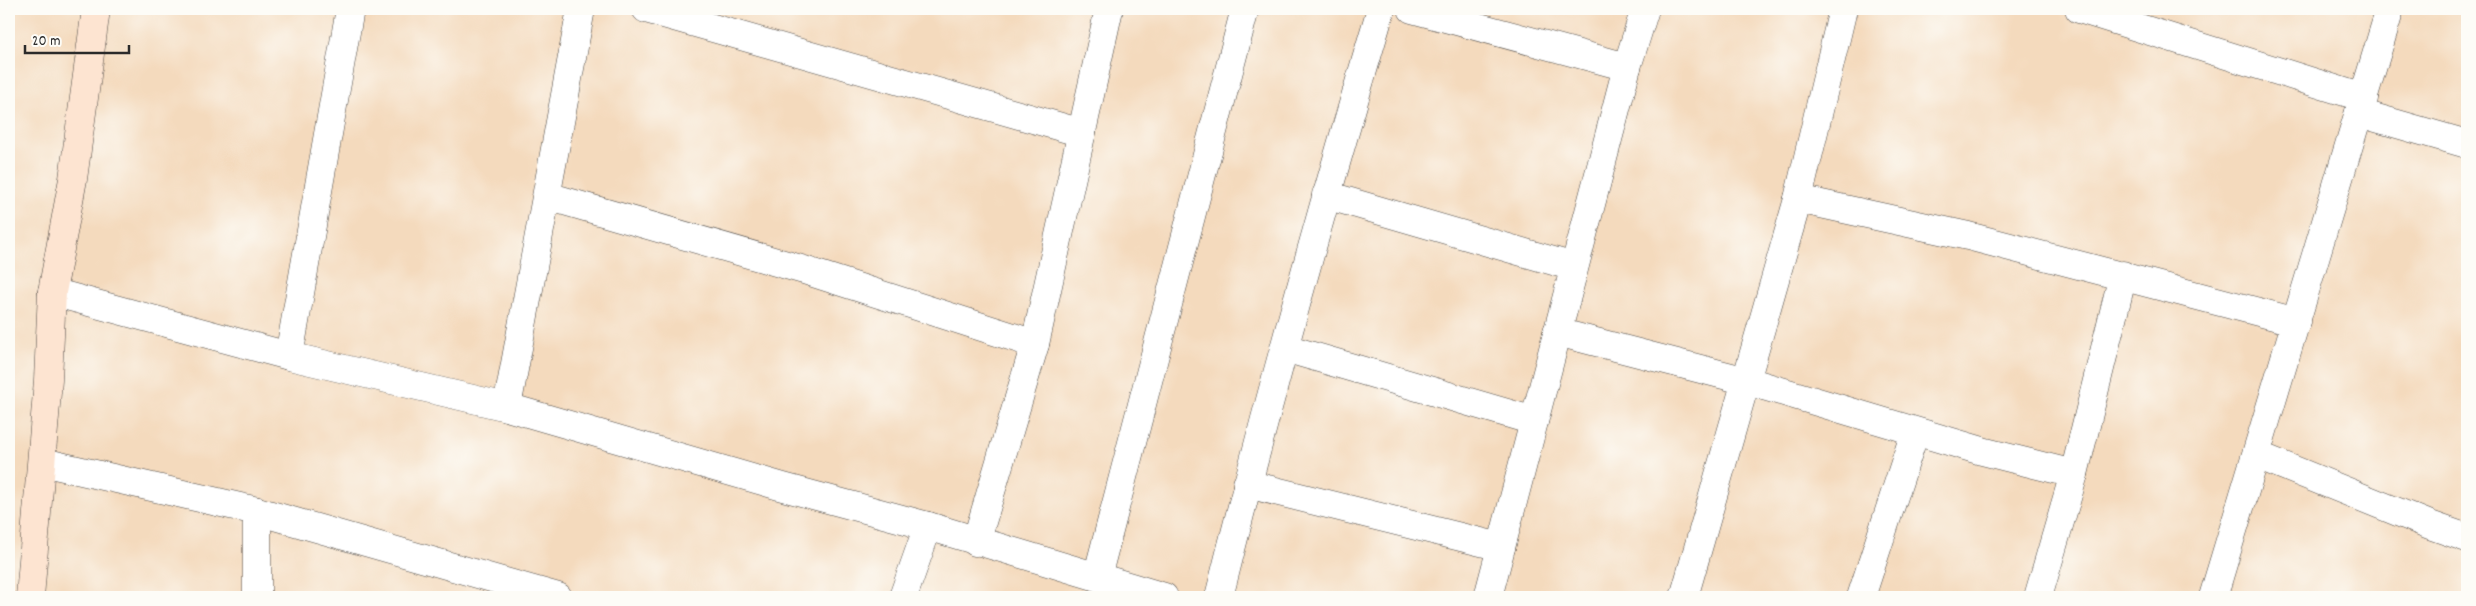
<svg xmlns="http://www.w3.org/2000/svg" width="2476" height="606" viewBox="0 0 2476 606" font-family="Dekko,sans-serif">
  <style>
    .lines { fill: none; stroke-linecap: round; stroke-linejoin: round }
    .street-casing { stroke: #494541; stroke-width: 29 }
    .secondary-casing { stroke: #494541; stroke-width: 29 }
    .street { stroke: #fff; stroke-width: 28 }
    .secondary { stroke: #fde4d1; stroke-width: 28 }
  </style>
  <rect width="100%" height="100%" fill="#fdfcf7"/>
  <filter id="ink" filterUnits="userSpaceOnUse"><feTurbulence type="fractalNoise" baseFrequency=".02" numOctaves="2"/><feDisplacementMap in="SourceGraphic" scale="10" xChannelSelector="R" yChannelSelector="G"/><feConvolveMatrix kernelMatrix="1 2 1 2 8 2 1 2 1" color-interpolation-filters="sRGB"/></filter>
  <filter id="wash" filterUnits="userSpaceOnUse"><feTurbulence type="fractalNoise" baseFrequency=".0096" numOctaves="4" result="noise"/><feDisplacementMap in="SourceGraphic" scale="20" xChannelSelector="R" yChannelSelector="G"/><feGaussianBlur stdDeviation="1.12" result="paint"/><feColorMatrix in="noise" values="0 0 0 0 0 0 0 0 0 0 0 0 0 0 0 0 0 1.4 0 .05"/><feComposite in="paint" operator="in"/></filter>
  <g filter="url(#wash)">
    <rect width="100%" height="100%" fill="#f4dabd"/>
  </g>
  <g filter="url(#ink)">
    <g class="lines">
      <defs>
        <g id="street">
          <polyline points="646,9 1082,133"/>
          <polyline points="1412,9 1627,67"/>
          <polyline points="2079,9 2364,98"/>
          <polyline points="2359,113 2467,144"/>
          <polyline points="1326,195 1574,267"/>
          <polyline points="547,196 804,270 1035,344"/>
          <polyline points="1798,199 1968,236 2297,322"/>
          <polyline points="52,292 289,356 507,407 783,487 928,526 1164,597"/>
          <polyline points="1557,332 1747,381 1982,451 2074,474"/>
          <polyline points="1285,348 1534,421"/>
          <polyline points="289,356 350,9"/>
          <polyline points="507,407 581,9"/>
          <polyline points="2257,455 2430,525 2467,538"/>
          <polyline points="42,462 257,511 558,597"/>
          <polyline points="1247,484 1501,547"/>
          <polyline points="257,511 257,597"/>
          <polyline points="976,542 1035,344 1109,9"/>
          <polyline points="1097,577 1245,9"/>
          <polyline points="903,597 928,526"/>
          <path d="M1219,597C1268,400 1323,204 1381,9"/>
          <polyline points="1488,597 1627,67 1645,9"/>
          <polyline points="1684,597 1798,199 1843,9"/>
          <polyline points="1861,597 1915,432"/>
          <polyline points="2038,597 2074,474 2123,275"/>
          <polyline points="2213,597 2390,9"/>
        </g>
        <polyline id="secondary" points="30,597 48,380 52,292 73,179 96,9"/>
      </defs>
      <use href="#street" class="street-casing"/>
      <use href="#secondary" class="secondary-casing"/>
      <use href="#street" class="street"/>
      <use href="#secondary" class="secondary"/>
    </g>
  </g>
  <rect width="2476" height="606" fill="none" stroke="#fdfcf7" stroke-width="30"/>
  <path d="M25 45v8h104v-8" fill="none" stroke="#2b2b2b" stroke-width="2.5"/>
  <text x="32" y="45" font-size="15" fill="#2b2b2b" stroke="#fdfcf7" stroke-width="4" paint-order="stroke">20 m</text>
</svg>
